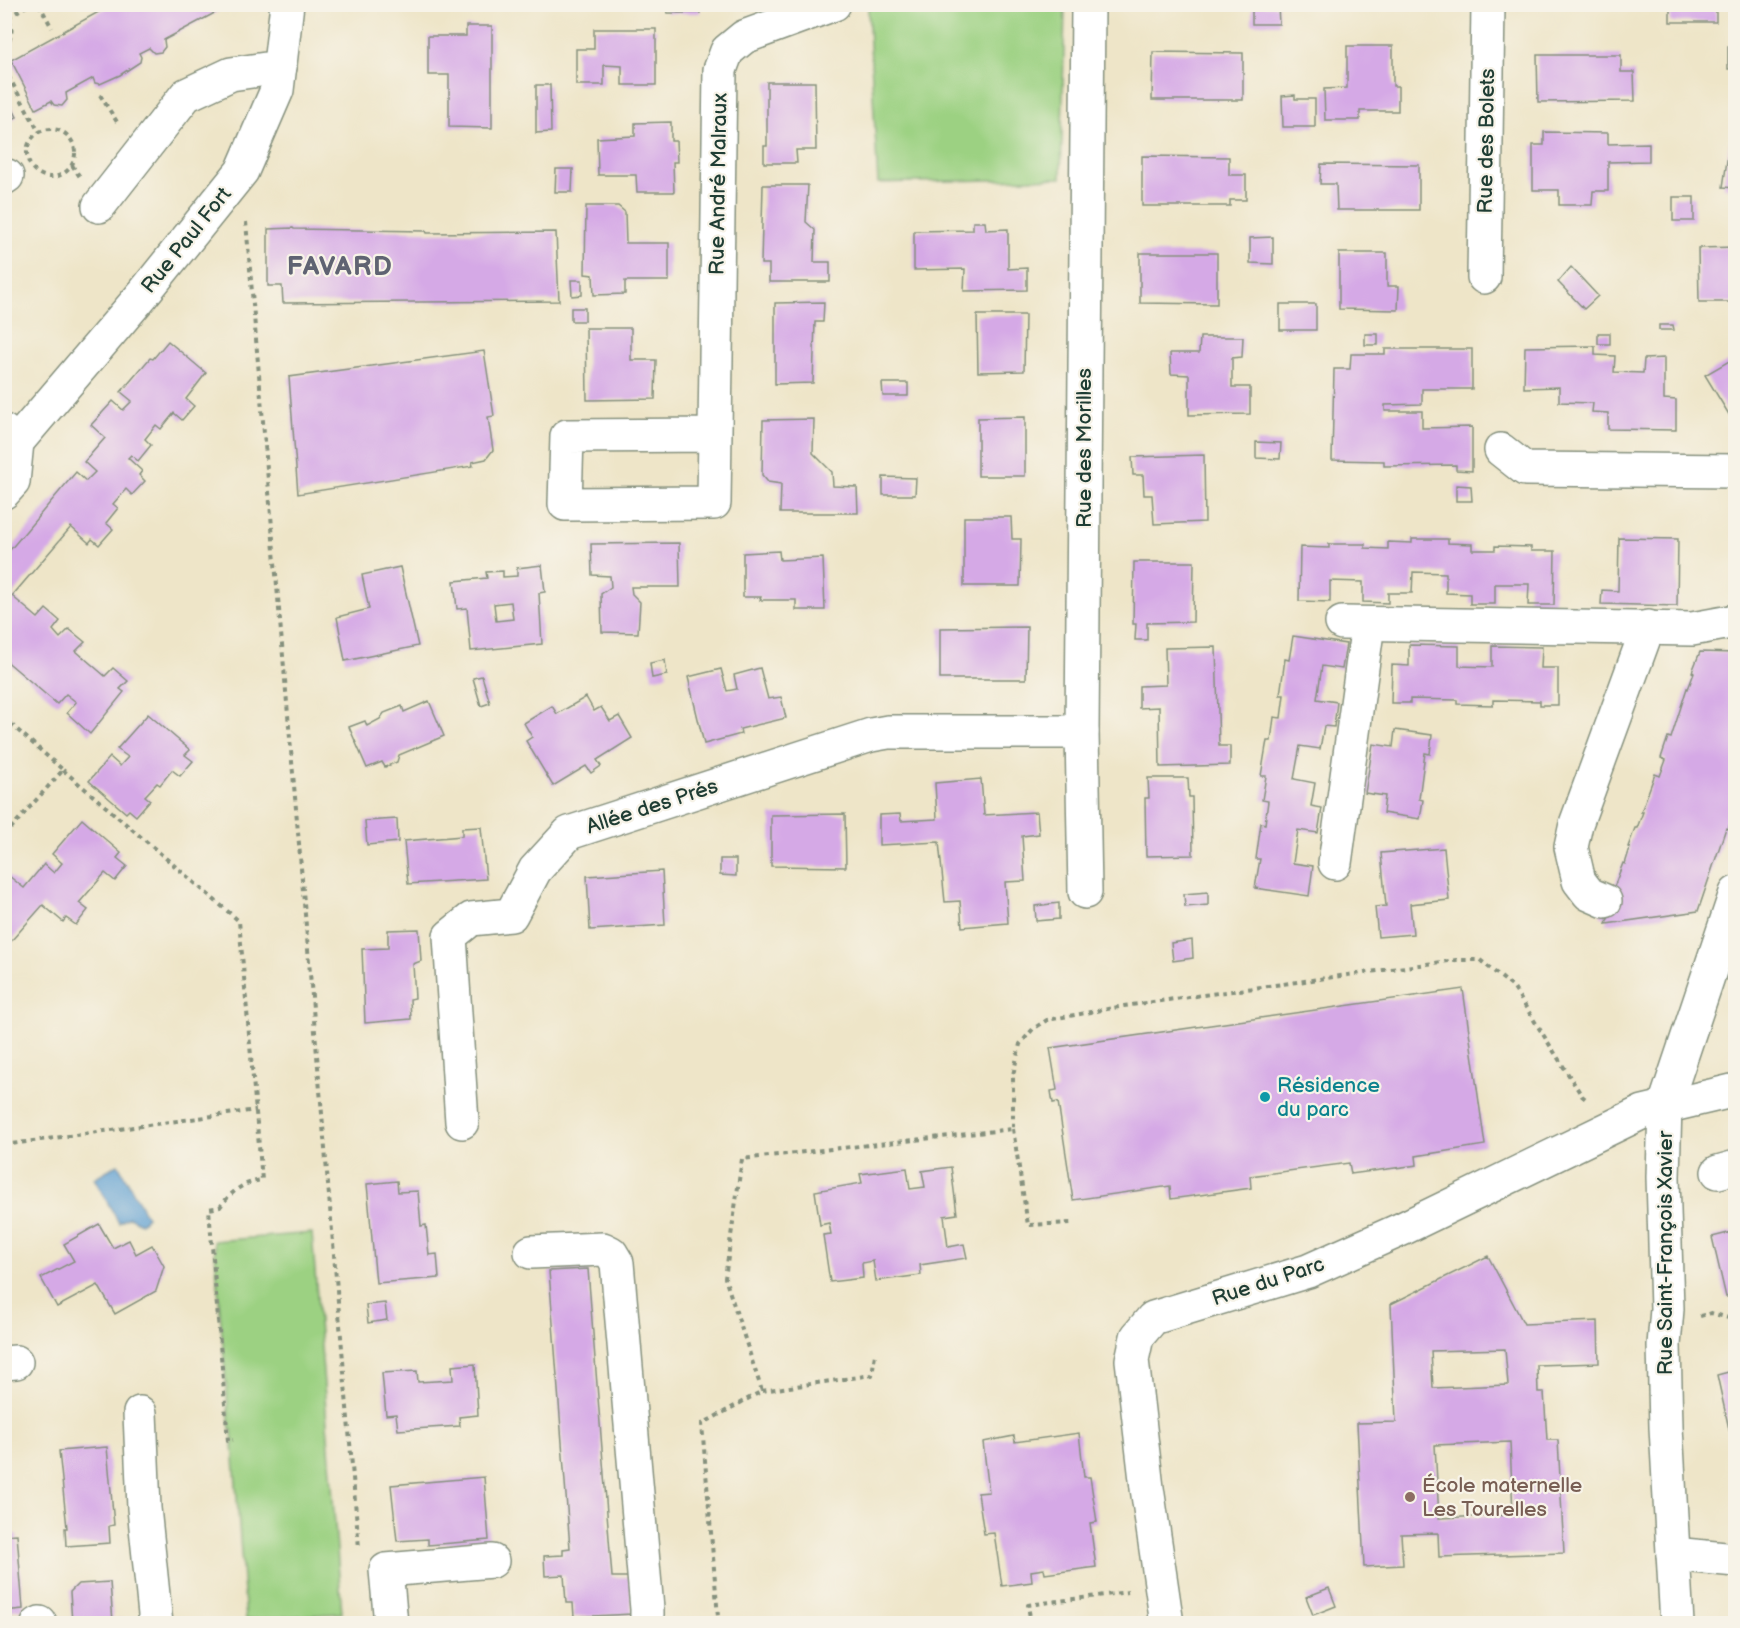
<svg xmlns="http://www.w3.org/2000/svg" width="1740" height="1628" viewBox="0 0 1740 1628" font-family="'Balsamiq Sans',sans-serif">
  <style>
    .green { fill: #9cd182; stroke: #5e875b; stroke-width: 1.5 }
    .water { fill: #60a0d2; stroke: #406e83; stroke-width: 1.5 }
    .building { fill: #d5a9e6; fill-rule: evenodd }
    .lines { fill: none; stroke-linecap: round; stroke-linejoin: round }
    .minor-casing { stroke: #86917e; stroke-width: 36 }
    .path { stroke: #86917e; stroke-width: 4; stroke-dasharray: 4.5 4.5; stroke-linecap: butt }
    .minor { stroke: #fff; stroke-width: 33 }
    .culture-dot { fill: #0f9aa8; stroke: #f7f3e8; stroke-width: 2 }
    .education-dot { fill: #8d6e63; stroke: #f7f3e8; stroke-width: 2 }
    .labels { text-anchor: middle; stroke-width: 4.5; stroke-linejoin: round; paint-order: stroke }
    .street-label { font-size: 21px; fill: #1f3d34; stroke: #f7f3e8 }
    .culture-label { font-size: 21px; fill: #0d838f; stroke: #f7f3e8; text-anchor: start }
    .education-label { font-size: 21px; fill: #785e54; stroke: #f7f3e8; text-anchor: start }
    .district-label { font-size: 27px; font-weight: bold; letter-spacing: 1.5px; fill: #5f6372; stroke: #f7f3e8 }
  </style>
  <rect width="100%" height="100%" fill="#f7f3e8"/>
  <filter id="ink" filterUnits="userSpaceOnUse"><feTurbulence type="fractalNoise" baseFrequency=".0167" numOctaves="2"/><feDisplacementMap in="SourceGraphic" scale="12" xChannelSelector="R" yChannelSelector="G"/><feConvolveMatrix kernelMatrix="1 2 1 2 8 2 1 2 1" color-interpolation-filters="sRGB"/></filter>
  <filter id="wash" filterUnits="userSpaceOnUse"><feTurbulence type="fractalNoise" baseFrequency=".008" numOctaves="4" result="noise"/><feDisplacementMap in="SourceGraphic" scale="24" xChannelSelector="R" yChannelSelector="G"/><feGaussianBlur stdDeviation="1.35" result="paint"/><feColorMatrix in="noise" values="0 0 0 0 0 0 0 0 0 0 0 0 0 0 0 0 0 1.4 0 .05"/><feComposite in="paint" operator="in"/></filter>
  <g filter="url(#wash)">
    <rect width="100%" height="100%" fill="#eee5c8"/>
    <g class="green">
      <polygon points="881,4 1065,5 1061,178 878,183 868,9"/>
      <polygon points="312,1233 342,1613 246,1620 232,1430 230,1430 214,1241"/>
    </g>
    <polygon class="water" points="118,1164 147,1217 141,1223 129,1217 119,1223 94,1178"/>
    <g id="blocks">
      <g class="building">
        <polygon points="113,4 224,4 226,7 164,40 165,47 161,52 154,53 149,48 139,53 141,57 140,62 120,75 100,84 95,83 93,78 66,93 67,100 62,106 54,105 51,101 36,109 11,60"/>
        <rect x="667" y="4" width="33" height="9"/>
        <rect x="1670" y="4" width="46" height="18"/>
        <polygon points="1252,6 1278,6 1279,24 1252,24"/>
        <polygon points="466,26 492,26 492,128 449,127 449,75 428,75 428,36 466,36"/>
        <polygon points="594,29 656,29 656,85 622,85 622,66 604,65 604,85 576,85 576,49 594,49"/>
        <polygon points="1347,46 1393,46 1393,86 1398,86 1398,111 1360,111 1360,120 1325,120 1324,89 1347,88"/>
        <rect x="1728" y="46" width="8" height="23"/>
        <polygon points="1153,52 1243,53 1243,100 1152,100"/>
        <polygon points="1537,55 1621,55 1621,72 1634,72 1635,101 1538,102"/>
        <polygon points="767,82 815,82 816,150 796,150 797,163 764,163 764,146 767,146"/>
        <polygon points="536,85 550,85 551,132 536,133"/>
        <polygon points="4,92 17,117 4,123"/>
        <polygon points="1295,95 1295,99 1315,99 1315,127 1283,127 1282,96"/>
        <polygon points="671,122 671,141 676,141 677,162 673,162 674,192 637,192 636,175 598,175 597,138 635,136 635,123"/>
        <polygon points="1544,132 1608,133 1608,144 1649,143 1649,161 1608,162 1608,191 1593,191 1592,205 1559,205 1559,190 1533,190 1533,145 1544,145"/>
        <polygon points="1730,141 1736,142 1736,188 1723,187"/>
        <polygon points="1142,156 1229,157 1229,175 1246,175 1246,200 1230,200 1230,206 1142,206"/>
        <polygon points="1321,164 1419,165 1419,210 1337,210 1336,184 1320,184"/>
        <polygon points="556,169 573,169 572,192 555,192"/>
        <polygon points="763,185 808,185 806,222 815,230 814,262 830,262 830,282 769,282 769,264 761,264"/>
        <rect x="1673" y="197" width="21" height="24"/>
        <polygon points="586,206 618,206 625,212 626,243 669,243 669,281 625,281 625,294 594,295 593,275 585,274"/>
        <polygon points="973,222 985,222 986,230 1008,229 1008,269 1027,268 1027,290 964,291 965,269 914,270 914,231 973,230"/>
        <polygon points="293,228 294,229 426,231 427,233 556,232 559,301 283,303 282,286 268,286 268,229"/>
        <polygon points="1273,237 1273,264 1250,263 1250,238"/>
        <polygon points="1736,247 1736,302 1699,302 1698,248"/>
        <polygon points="1140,253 1217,253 1217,304 1140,303"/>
        <polygon points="1339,253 1387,253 1387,286 1399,286 1398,310 1339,309"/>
        <polygon points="1571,267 1598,296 1584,309 1558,282"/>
        <polygon points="571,280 582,280 582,295 572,296"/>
        <polygon points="824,302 823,322 815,322 813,383 775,384 775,303"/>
        <rect x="1280" y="304" width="36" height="26"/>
        <rect x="571" y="308" width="14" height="13"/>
        <polygon points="977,315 1025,315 1024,371 978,372"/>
        <polygon points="1659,325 1673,325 1674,330 1659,330"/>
        <polygon points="586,328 631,328 631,360 656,360 655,399 587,400"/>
        <rect x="1598" y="333" width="12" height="11"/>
        <rect x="1365" y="334" width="13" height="11"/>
        <polygon points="1200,337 1243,337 1242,357 1232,358 1232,387 1250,387 1250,414 1189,415 1189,375 1171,374 1170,353 1199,353"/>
        <polygon points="168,341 206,373 186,399 194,406 182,420 174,413 161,429 156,425 145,439 151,445 138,461 131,455 128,458 142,471 139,475 145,481 132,495 126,489 113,504 118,508 106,523 113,529 99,545 92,539 89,543 71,527 12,596 38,618 46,609 60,621 53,630 60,638 69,629 85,642 76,651 105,676 113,668 128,681 120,689 124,692 90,734 67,713 76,702 66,694 57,704 4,659 4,557 76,472 86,481 95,472 84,462 105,438 91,425 113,401 123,410 132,401 121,392 150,358 153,359"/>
        <polygon points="1595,346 1595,355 1615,356 1614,372 1643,373 1644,359 1664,358 1664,399 1676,400 1676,430 1608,429 1608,413 1592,412 1593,403 1559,402 1559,387 1524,388 1525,347"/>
        <polygon points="1385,349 1472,349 1472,389 1422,389 1422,404 1385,405 1385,411 1422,411 1422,428 1472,427 1472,471 1456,470 1456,465 1384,466 1384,461 1332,460 1334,369 1350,369 1351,354 1385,354"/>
        <polygon points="484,351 494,416 488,417 493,450 486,459 472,462 473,466 298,494 289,377"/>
        <polygon points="1736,357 1736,426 1705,375"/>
        <polygon points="882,383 908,383 908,396 883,396"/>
        <polygon points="1025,417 1025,476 978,476 978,418"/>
        <polygon points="814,419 813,453 832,472 833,486 857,487 858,513 780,513 781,484 768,482 762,475 763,420"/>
        <polygon points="1256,442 1281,443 1280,459 1256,458"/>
        <polygon points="1204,455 1205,522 1154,524 1152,495 1144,495 1143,475 1133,475 1132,457"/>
        <polygon points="883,477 916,478 915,495 883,495"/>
        <polygon points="1456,485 1471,486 1472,501 1456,501"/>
        <polygon points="964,517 1011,517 1012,539 1021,539 1020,586 964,586"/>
        <polygon points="1619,538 1678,539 1677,606 1601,604 1602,590 1618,591"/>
        <polygon points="1412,539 1448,539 1448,543 1472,544 1472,550 1495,550 1495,546 1531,547 1531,551 1555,551 1554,605 1528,605 1529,584 1495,584 1495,604 1470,604 1470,594 1446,593 1446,573 1413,572 1412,593 1388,593 1388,603 1363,602 1363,582 1330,581 1330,602 1299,601 1300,547 1329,548 1329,544 1365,544 1365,548 1388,549 1388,542 1412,543"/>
        <polygon points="679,543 680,587 631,587 632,594 640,602 638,633 602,632 601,594 611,587 610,576 592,575 591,544"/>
        <polygon points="779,551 780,560 823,558 825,610 796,610 796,600 760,600 761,597 743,597 743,553"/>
        <polygon points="1134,562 1194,562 1193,622 1147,623 1147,640 1135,640 1136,624 1133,624"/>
        <path d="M542,565L545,592L539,593L542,644L471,651L467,608L457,609L454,581L487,578L486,572L503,571V577L517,576V568ZM511,602L513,619L496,621L494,604Z"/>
        <polygon points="400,567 418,646 345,661 337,617 369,609 362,575"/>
        <polygon points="1027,627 1026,679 940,679 940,628"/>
        <polygon points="1293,636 1346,644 1342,669 1322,666 1317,699 1337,702 1334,727 1324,726 1320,749 1300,746 1294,779 1315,783 1311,806 1322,808 1318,833 1298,830 1293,863 1313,866 1309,896 1255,888 1260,859 1256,859 1261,823 1265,824 1268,801 1262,800 1266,776 1261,776 1266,746 1267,741 1271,741 1274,717 1281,718 1284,695 1280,695 1285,659 1289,660"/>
        <polygon points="1409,645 1459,646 1459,666 1492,667 1492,646 1542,647 1541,668 1558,668 1558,705 1540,705 1540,701 1493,700 1493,705 1457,704 1457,700 1410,699 1410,703 1391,703 1392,665 1409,666"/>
        <polygon points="1216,647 1219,746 1230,746 1230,765 1160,767 1159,707 1139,708 1139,686 1166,685 1165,648"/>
        <polygon points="1700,652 1736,653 1736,809 1728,829 1726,828 1698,911 1606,924 1608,919 1600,916 1611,886 1614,887 1623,863 1625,864 1630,848 1628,847 1635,828 1637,828 1643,812 1641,812 1655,774 1660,776 1666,760 1661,758 1668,737 1671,738 1687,688 1688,689 1694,673 1692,672"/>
        <polygon points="665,660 667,675 652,678 650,663"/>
        <polygon points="760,668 768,699 781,697 786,718 740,729 741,734 704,744 688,677 721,669 727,691 737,689 734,675"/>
        <polygon points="482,676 490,703 481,706 473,678"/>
        <polygon points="586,697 594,711 601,707 610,721 619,716 632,738 597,760 601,766 591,773 586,766 553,786 526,741 532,737 524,723 552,706 557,714"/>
        <polygon points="429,701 444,736 399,755 397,762 385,767 382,762 367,768 349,727 365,721 367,726 380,719 384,713 402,706 404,712"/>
        <polygon points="148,714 190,750 185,755 193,761 180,776 172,770 160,785 157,783 145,796 150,800 136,816 129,810 126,813 89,781 110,757 120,766 128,757 117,749"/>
        <polygon points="1395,730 1432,735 1430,754 1425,753 1419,799 1423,800 1420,819 1383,813 1385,796 1365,793 1373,744 1393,747"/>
        <polygon points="1148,778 1188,778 1189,797 1192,797 1193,855 1146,856 1145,798 1149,798"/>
        <polygon points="981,779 984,815 1037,812 1039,834 1022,836 1025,881 1005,882 1008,923 962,927 960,901 945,902 939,842 879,845 879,815 900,814 901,821 937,819 935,783"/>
        <polygon points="845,814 846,867 771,866 771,815"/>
        <polygon points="82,819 121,853 117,858 127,866 115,881 105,873 79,903 88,910 76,925 66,918 63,922 43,905 4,949 4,872 24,888 44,864 54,873 62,863 52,854"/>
        <polygon points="397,819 398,842 367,845 365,821"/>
        <polygon points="481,827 486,879 408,884 404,841 462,836 462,828"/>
        <polygon points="1444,848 1449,900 1410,904 1413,934 1378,937 1375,907 1386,906 1381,853"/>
        <polygon points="720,859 736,859 736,876 720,875"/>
        <polygon points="662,871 665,925 590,930 587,876"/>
        <polygon points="1208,892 1208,905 1185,907 1184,894"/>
        <polygon points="1059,903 1059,919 1036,921 1035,906"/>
        <polygon points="419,929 421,961 413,964 415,998 410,999 411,1019 365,1023 362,949 388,948 388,930"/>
        <polygon points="1192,940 1193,958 1173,961 1171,943"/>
        <polygon points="1463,989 1485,1145 1416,1156 1417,1165 1351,1174 1349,1163 1250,1176 1251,1188 1171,1199 1170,1186 1073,1200 1058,1102 1053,1103 1051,1091 1057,1090 1050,1048"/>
        <polygon points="951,1167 957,1214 944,1216 948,1247 964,1244 967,1258 920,1265 921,1275 876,1281 873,1261 862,1263 863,1278 830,1282 823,1235 831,1234 829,1223 820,1225 815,1191 862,1183 860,1174 907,1168 910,1189 925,1187 922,1171"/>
        <polygon points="397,1181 398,1192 418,1191 421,1226 426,1225 429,1255 437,1254 439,1278 376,1283 367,1184"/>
        <polygon points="99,1224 113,1248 129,1240 136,1254 152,1245 164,1266 156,1291 115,1314 98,1285 57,1307 41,1278 74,1261 64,1244"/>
        <polygon points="1736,1231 1736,1294 1726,1297 1712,1237"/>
        <path d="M1488,1256L1524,1324L1598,1321L1599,1363L1537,1365L1538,1392H1544L1547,1440H1558L1564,1553L1439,1557L1438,1533L1401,1534L1403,1565L1364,1567L1357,1423L1396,1422L1391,1304ZM1505,1349L1508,1385L1433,1388L1431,1351ZM1510,1442L1513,1515L1439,1518L1435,1445Z"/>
        <polygon points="588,1269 612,1577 630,1577 632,1614 574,1617 573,1603 566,1603 564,1575 545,1576 544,1556 563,1555 563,1549 570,1548 549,1271"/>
        <polygon points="385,1303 387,1320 368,1323 366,1305"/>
        <polygon points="475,1364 478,1415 459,1417 460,1426 398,1430 396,1414 386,1415 382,1373 417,1371 418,1382 453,1380 452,1366"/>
        <polygon points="1736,1370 1736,1455 1735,1456 1717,1375"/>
        <polygon points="1079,1433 1084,1477 1090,1477 1097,1522 1090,1523 1096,1567 1045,1574 1044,1569 1031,1571 1032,1582 1002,1586 994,1533 984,1534 978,1493 989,1492 983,1442 1014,1436 1015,1442"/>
        <polygon points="107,1447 114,1525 109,1526 110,1543 66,1546 65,1528 67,1528 59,1451"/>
        <polygon points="484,1477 489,1540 428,1545 428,1539 397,1541 391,1485"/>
        <polygon points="17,1534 23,1609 4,1611 4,1535"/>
        <polygon points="110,1582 113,1622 120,1618 124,1623 72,1623 70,1592 78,1584"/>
        <polygon points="1329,1588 1336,1606 1313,1615 1306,1597"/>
      </g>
    </g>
  </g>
  <g filter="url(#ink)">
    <use href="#blocks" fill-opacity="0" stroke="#86917e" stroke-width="1.5"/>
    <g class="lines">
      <defs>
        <g id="minor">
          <polyline points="4,178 7,176"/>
          <polyline points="99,206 186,95 231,74 280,67"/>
          <polyline points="1484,277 1488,4"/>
          <polyline points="4,431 17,442 13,482 4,492"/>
          <polyline points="715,435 567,436 565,504 714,503 720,70 727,51 744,37 834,4"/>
          <polyline points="17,442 143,294 242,171 277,90 287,4"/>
          <polyline points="1501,450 1525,469 1736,471"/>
          <polyline points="1342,623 1692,629 1736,621"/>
          <polyline points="1335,863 1368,624"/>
          <polyline points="1085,892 1082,732 1088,4"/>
          <polyline points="1605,901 1589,894 1579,881 1571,847 1576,824 1648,627"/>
          <polyline points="462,1122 450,936 471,919 511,915 535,870 569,833 871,735 888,732 1082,732"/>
          <polyline points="1718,1172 1736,1167"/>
          <polyline points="531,1252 603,1249 611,1253 617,1263 647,1609 647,1624"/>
          <polyline points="4,1363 16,1362"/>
          <polyline points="140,1413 144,1508 156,1624"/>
          <polyline points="1673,1554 1736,1560"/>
          <polyline points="38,1624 40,1623"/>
          <polyline points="391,1624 386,1570 492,1561"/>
          <polyline points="1167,1624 1147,1488 1132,1360 1137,1337 1153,1318 1308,1271 1402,1229 1643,1112 1736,1090"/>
          <polyline points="1677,1624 1666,1427 1664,1345 1667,1309 1663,1177 1665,1105 1736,893"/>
        </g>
      </defs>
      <use href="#minor" class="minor-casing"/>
      <g class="path">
        <polyline points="39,4 52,28"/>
        <path d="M4,12C15,25 13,37 4,50"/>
        <polyline points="8,17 30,4"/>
        <polyline points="4,68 39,132"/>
        <polyline points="100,95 119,125"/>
        <circle cx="51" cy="153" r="24"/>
        <polyline points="72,165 80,177"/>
        <polyline points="246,222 359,1548"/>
        <polyline points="4,718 63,770 4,836"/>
        <path d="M63,770L239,921L262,1180C243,1182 231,1192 220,1207L209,1209L228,1441L233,1440"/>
        <polyline points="1013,1129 1028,1225 1073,1223"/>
        <polyline points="4,1145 256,1110"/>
        <polyline points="1700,1316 1711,1313 1736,1320"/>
        <polyline points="762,1391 872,1375 875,1354"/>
        <polyline points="720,1624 718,1617 702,1424 762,1391 725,1278 742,1159 1013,1129 1013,1075 1020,1044 1033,1029 1047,1020 1124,1006 1456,960 1480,960 1513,987 1582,1096 1587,1100"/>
        <polyline points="1031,1624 1028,1605 1128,1592"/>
      </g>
      <use href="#minor" class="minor"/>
    </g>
  </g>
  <circle class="culture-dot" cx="1265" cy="1097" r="6"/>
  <circle class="education-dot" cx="1410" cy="1497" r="6"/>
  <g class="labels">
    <g class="street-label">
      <text transform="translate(1486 141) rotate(-89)" y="7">Rue des Bolets</text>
      <text transform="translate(718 184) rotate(-89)" y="7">Rue André Malraux</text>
      <text transform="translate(186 240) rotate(-51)" y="7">Rue Paul Fort</text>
      <text transform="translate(1084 448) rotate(-90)" y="7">Rue des Morilles</text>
      <text transform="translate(652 806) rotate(-18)" y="7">Allée des Prés</text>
      <text transform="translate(1665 1253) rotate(-90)" y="7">Rue Saint-François Xavier</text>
      <text transform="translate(1268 1281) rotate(-18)" y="7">Rue du Parc</text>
    </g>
    <g class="culture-label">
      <text x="1277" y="1092">Résidence<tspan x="1277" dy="24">du parc</tspan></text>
    </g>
    <g class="education-label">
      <text x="1422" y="1492">École maternelle<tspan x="1422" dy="24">Les Tourelles</tspan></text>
    </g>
    <g class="district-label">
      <text x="340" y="275">FAVARD</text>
    </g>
  </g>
  <rect width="1740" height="1628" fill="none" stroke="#f7f3e8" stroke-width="24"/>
</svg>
